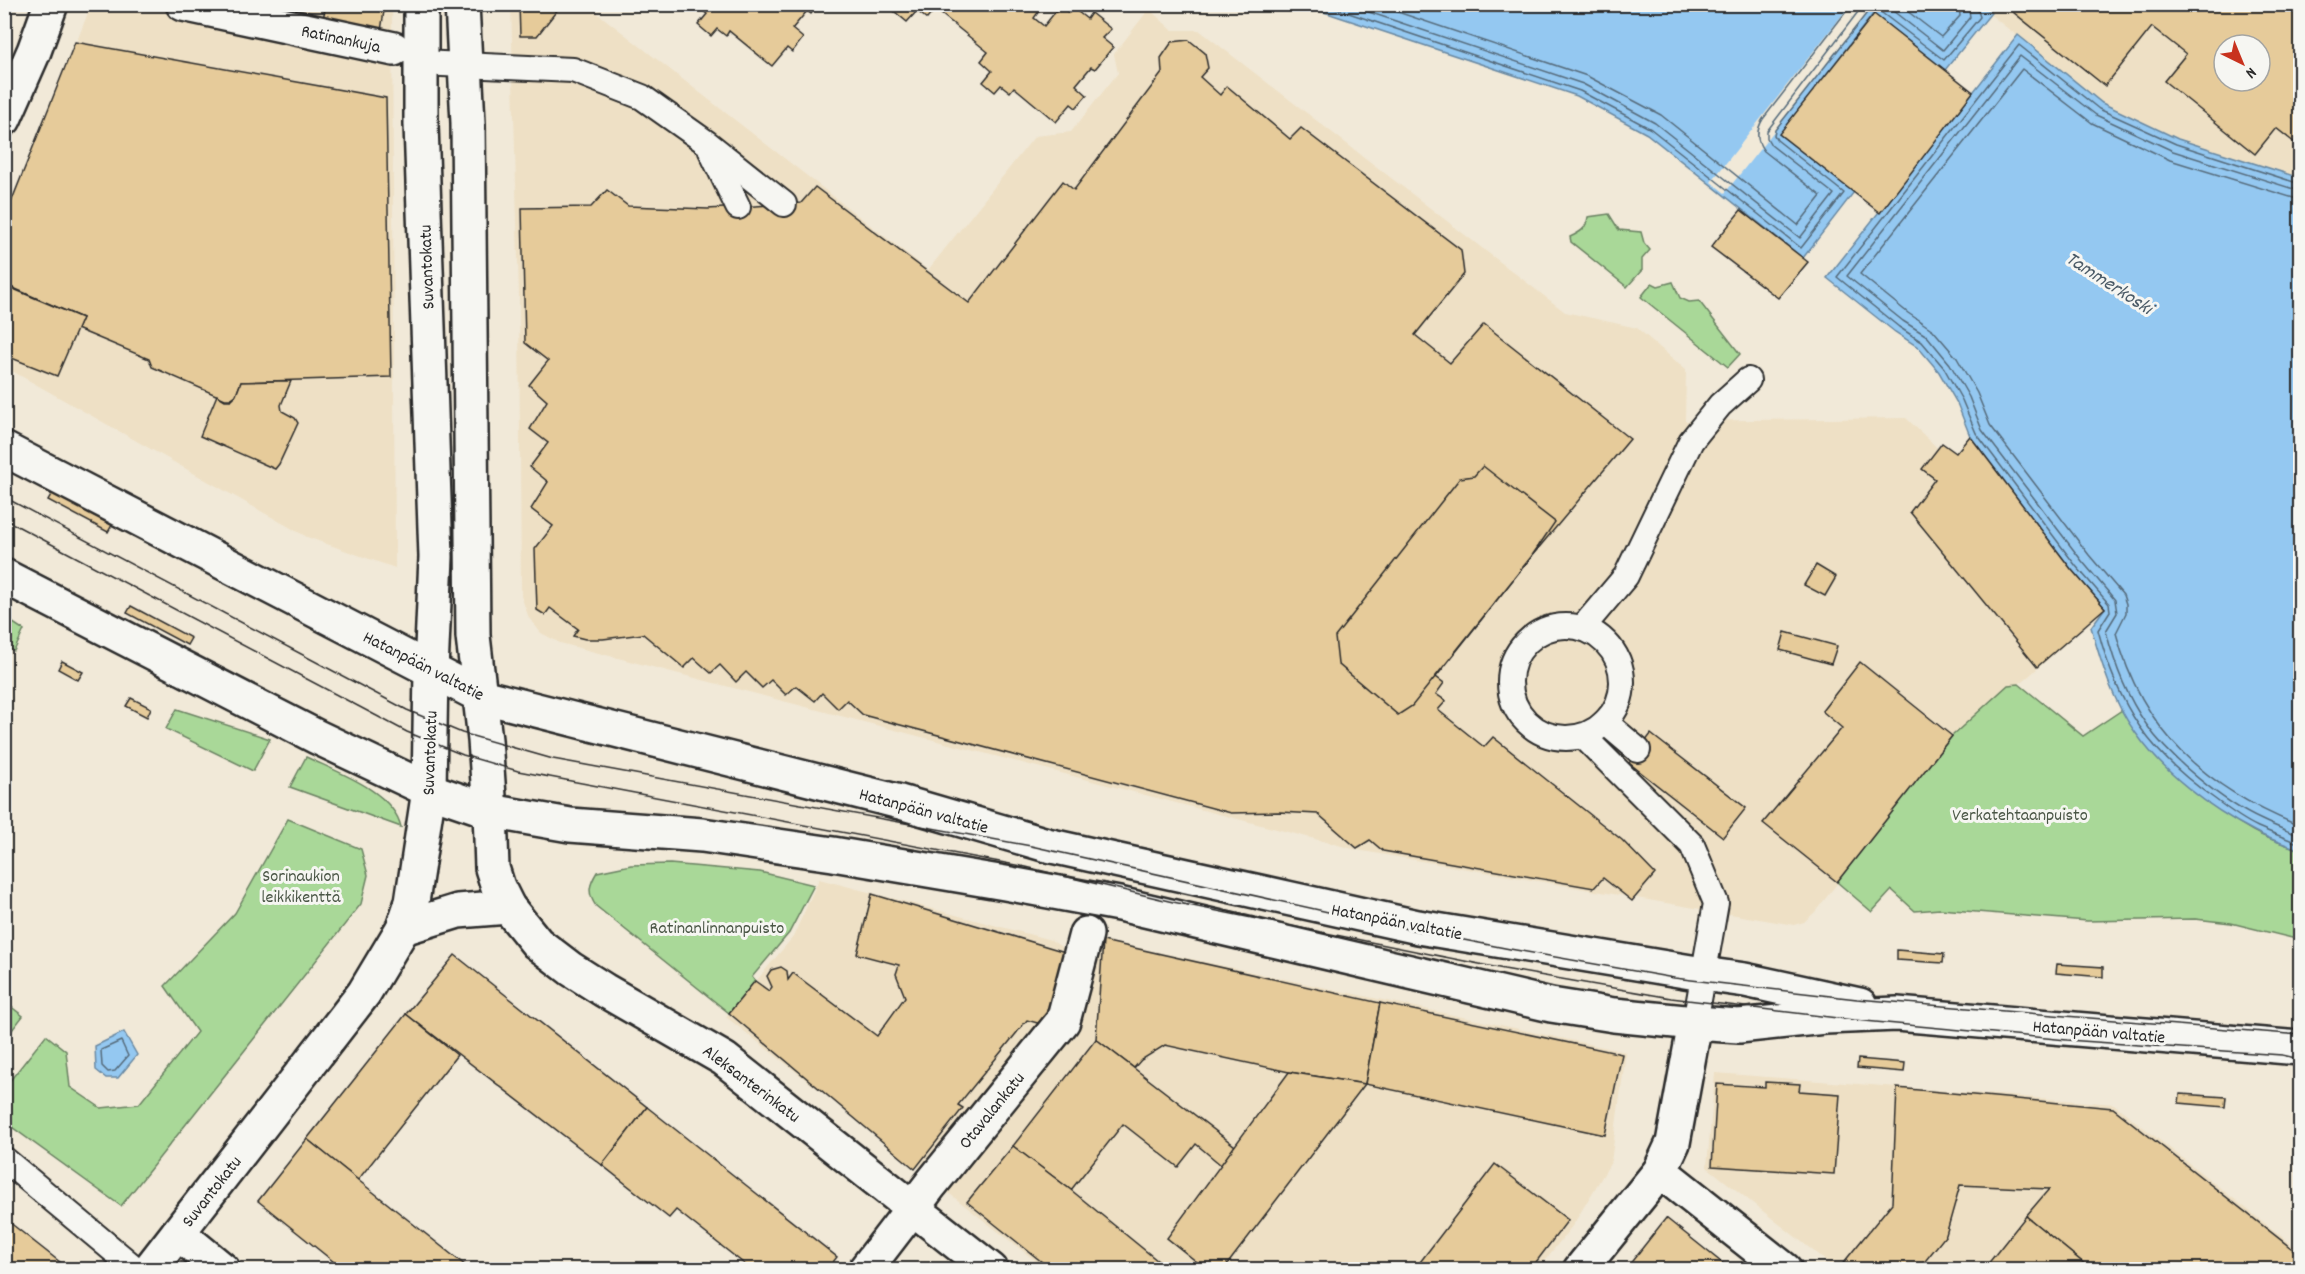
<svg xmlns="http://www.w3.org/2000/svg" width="2305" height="1274" viewBox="0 0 2305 1274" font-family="Dekko,sans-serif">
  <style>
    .built { fill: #eee0c5; fill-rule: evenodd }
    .green { fill: #a9d898; stroke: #6a8262; stroke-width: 1.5 }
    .water { fill: #94c8f1; stroke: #6a89a2; stroke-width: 1.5 }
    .pier { fill: #f1e9d8 }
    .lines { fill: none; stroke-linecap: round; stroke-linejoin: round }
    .shore { stroke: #556a7a; stroke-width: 1.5 }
    .building { fill: #e6cb9a; stroke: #2b2b2b; stroke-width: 1.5; fill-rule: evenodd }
    .lane-casing { stroke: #2b2b2b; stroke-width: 28 }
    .street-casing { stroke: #2b2b2b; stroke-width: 38 }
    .secondary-casing { stroke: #2b2b2b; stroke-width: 38 }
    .primary-casing { stroke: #2b2b2b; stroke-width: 38 }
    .lane { stroke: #f6f6f2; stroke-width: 24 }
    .street { stroke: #f6f6f2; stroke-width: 33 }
    .secondary { stroke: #f6f6f2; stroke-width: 33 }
    .primary { stroke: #f6f6f2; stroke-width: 33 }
    .tram { stroke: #2b2b2b; stroke-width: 1.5 }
    .labels { text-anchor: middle; stroke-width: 6; stroke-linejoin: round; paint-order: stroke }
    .street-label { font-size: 18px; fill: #2b2b2b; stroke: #f6f6f2 }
    .park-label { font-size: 18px; fill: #4a5646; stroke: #f6f6f2 }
    .water-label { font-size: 20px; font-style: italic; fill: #4a5a66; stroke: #f6f6f2 }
  </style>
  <rect width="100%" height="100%" fill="#f1e9d8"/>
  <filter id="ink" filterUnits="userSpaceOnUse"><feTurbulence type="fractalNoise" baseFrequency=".0167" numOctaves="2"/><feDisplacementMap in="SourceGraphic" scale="12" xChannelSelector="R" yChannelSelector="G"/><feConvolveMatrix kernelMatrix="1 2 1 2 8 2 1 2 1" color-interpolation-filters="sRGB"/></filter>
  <g filter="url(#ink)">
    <g class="built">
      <polygon points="91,5 392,5 395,568 307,537 5,367 4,229"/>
      <polygon points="511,5 587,5 928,270 1035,136 1071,132 1118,73 1114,54 1149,9 1172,30 1199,30 1565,312 1637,328 1686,370 1685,421 1906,418 2105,608 2029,676 2019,684 2008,685 1952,736 1815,912 1804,922 1794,925 1357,850 560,643 541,633 529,618 521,596 519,296"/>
      <path d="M1978,5H2300V178L2178,139L2102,103ZM2224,45H2260V81H2224Z"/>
      <polygon points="819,879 1051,940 1072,954 1052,1027 924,1172 726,1017 793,937"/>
      <polygon points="1102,940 1626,1052 1611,1162 1573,1225 1538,1269 1046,1269 946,1191 1081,1022"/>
      <polygon points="1715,1073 2114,1104 2300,1251 2300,1269 1836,1269 1707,1167"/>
    </g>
    <g class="green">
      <path d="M1609,214L1619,230L1641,232L1644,243L1650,250L1642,259V270L1627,287L1571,242L1570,237C1581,232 1586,229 1588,217Z"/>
      <polygon points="1673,282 1680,298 1689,302 1699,301 1740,354 1728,367 1641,297 1652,283 1658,286"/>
      <polygon points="4,617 24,630 14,651 5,646"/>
      <path d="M2019,684L2083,736L2122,710C2153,763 2200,801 2253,831C2267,839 2285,844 2300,850V940L2231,923L2195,919L2087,921L1940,909L1915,911L1892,890L1872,912L1837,882L1952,736L2008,685Z"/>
      <polygon points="177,709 270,739 253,771 166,729"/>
      <path d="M306,757C337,772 393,791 401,827L290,787Z"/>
      <polygon points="288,819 361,849 368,875 361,904 121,1206 5,1122 5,1087 46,1035 66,1051 70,1087 101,1108 139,1104 197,1032 165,986 235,913"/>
      <path d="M670,864L760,872L814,885L789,933L752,977L755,981L729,1013L596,906C587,893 589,885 597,872L631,865Z"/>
      <polygon points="5,1002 23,1016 5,1039"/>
    </g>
    <g class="water">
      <polygon points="1978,4 1991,13 1945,70 1873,14 1780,134 1854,192 1803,258 1647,134 1577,96 1303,5"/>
      <path d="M2018,35L2102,103L2178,139L2300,178V850C2285,844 2268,839 2254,831C2210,808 2164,774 2135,732C2113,702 2101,663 2091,627L2105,608L2071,569L1970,436L1957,403L1939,372L1918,347L1895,332L1827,278Z"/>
      <polygon points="124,1032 137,1055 118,1078 106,1078 96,1070 95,1046"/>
    </g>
    <polygon class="pier" points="1850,5 1869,5 1869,11 1725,193 1711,182"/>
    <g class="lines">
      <g class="shore">
        <polyline points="1322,4 1580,91 1651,129 1801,248 1844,193 1777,140 1774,135 1775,130 1870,9 1878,10 1944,60 1980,17 1976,4"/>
        <polyline points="1345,4 1583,84 1655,123 1800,238 1834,194 1771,145 1767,138 1767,131 1864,4"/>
        <path d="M1374,4L1587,76L1661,115L1798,225L1821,196L1764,151C1756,141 1756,130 1763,119L1852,4"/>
        <polyline points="1884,4 1943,50 1970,17 1968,4"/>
        <polyline points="1898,4 1941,37 1960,16 1959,4"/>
        <path d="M2300,184L2176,144L2099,109L2019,45L1837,277L1899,327L1922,342L1944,368L1962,400L1976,433L2076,566L2109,604L2110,611L2098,630C2118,707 2150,754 2215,799C2228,809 2243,820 2258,827C2271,833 2286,838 2300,844"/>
        <path d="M2300,191L2173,151L2096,115L2020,56L1847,276L1903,321L1927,336L1950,364L1969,397L1982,430L2082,561L2115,600L2117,613L2106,631C2114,663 2127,697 2146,724C2169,758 2224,803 2262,820C2274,826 2288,831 2300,836"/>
        <path d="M2300,200L2170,160L2092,123L2022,69L1860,274L1908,313L1933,330L1957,358L1977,393L1990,425L2089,555L2123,595L2126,604V613L2116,633C2142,732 2207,789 2300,826"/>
        <polygon points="121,1041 128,1056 115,1071 108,1072 102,1066 101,1050"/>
      </g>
    </g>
    <g class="building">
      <polygon points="326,4 385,4 381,31 323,19"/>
      <polygon points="519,4 562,4 537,36 520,36"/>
      <polygon points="818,4 811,14 807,11 792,29 803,38 792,52 787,48 772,66 729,31 726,36 717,29 711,36 698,25 707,14 696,5"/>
      <polygon points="1044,4 1034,18 1044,26 1060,6 1069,13 1073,8 1087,19 1091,13 1111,29 1102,38 1113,47 1095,69 1091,67 1076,85 1087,95 1076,108 1071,104 1056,122 1014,87 1010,92 1001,85 995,92 983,82 992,71 981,61 988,52 935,9 927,19 917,11 907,22 894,11 899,4"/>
      <path d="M2003,4H2300V147L2276,128L2255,154L2164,81L2186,54L2152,27L2105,86ZM2224,45H2260V81H2224Z"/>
      <polygon points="1874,14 1973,92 1880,213 1779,134"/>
      <polygon points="1189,40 1205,53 1208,68 1200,77 1220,95 1227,86 1290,139 1301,128 1461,250 1464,274 1415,335 1450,363 1484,324 1630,439 1531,557 1436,677 1444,683 1436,694 1446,701 1438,710 1484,747 1493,737 1622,840 1655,874 1632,901 1603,878 1594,888 1383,851 1370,840 1357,848 1318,814 1279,812 1231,813 863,715 847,700 838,709 822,693 815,701 796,686 786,695 771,680 762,688 746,672 736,682 720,665 711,673 694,658 684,668 643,634 603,639 585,639 573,636 578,629 550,608 545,615 537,610 535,549 553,526 531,509 548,482 530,467 548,443 530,429 547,401 529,385 548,361 525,343 522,208 591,207 607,190 628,206 708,209 801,203 815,187 969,303 1063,181 1074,190 1162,73 1161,58 1172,42"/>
      <polygon points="75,42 386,98 391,377 241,382 236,395 230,399 225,399 152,367 149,359 77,329 82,318 4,284 4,220"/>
      <polygon points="1741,210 1808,262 1778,298 1711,247"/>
      <polygon points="4,285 82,318 57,376 4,355"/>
      <polygon points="278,381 291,381 281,405 282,411 295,418 298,423 279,464 275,469 200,436 217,395 225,400 231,400 236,395 241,382"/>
      <polygon points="1970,436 2071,569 2105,608 2037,667 1910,512 1935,479 1922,469 1942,443 1956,453"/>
      <polygon points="1483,466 1555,522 1531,557 1412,706 1398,715 1338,664 1335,637 1460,478 1474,476"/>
      <polygon points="52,493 112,525 108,532 48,500"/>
      <polygon points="1816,565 1836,577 1825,596 1804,585"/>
      <polygon points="131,606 191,638 187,645 127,613"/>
      <polygon points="1785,632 1837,646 1831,664 1780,650"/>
      <polygon points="62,661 83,672 78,680 58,669"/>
      <polygon points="1860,662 1952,736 1837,882 1763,823 1842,728 1822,711"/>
      <polygon points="131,698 151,708 147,717 126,706"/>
      <polygon points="1651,734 1746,808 1723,837 1629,763"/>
      <polygon points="872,894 1072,954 1052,1027 1027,1020 958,1105 963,1108 915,1169 729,1013 755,981 769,991 772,987 767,976 771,970 781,967 787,971 788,980 793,973 877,1036 905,997 896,974 899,965 857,954"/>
      <polygon points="1103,941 1380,1003 1365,1084 1289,1072 1165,1045 1141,1060 1134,1068 1096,1039"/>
      <polygon points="1897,950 1944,954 1943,963 1897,960"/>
      <polygon points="455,955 647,1107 602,1165 406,1014"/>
      <polygon points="2057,964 2103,967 2103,977 2056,973"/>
      <polygon points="1380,1003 1622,1054 1605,1135 1365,1084"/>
      <polygon points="406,1014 457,1055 358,1180 307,1139"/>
      <polygon points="1096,1039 1235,1146 1221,1165 1196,1144 1178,1167 1123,1124 1071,1190 1013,1146"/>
      <polygon points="1858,1059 1905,1063 1904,1072 1857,1068"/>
      <polygon points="1289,1072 1365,1084 1223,1270 1207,1270 1167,1238"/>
      <polygon points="1765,1082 1800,1084 1799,1091 1840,1094 1834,1174 1712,1166 1717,1084 1765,1087"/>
      <polygon points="1897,1088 2113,1108 2300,1255 2300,1270 2092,1270 2026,1216 2049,1189 1960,1185 1946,1235 1918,1270 1843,1270 1840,1267 1892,1203"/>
      <polygon points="2180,1094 2226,1097 2225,1107 2179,1103"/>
      <polygon points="647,1107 837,1257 827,1270 752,1270 676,1210 669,1218 602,1165"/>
      <polygon points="307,1139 358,1180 471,1270 344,1270 258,1201"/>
      <polygon points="1013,1146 1071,1190 1169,1270 1052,1270 967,1202"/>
      <polygon points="1495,1164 1568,1220 1530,1270 1414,1270"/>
      <polygon points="2026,1216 2092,1270 1983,1270"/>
      <polygon points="4,1218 70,1270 4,1270"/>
      <polygon points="1666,1218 1731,1270 1625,1270"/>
    </g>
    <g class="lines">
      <defs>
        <g id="lane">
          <polyline points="421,63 573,70 642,97 707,143 784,204"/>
          <polyline points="711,151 738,207"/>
          <circle cx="1566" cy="682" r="56"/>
          <polyline points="1583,627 1626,576 1691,441 1720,405 1748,380"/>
          <polyline points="1605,722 1638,750"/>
          <polyline points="1583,736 1692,845 1716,903 1695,1023"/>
          <polyline points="4,1159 137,1270"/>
        </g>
        <g id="street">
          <polyline points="183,4 394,49"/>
          <polyline points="462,4 468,123 473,636 485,740 490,811 492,868 498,887 508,907 537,943 571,969 604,990 724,1059 991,1270"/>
          <polyline points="403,928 458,911 508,907"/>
          <polyline points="1703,974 1745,980 1860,1005"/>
          <polyline points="1660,1171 1785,1270"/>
          <polyline points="178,1233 223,1270"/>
          <polyline points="149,1270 364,993 403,928 412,902 429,790 431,670 436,557 421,124 421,4"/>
          <polyline points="865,1270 931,1184 1063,1021 1086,934"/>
          <polyline points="1580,1270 1660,1171 1673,1143 1695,1023 1739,1026 1825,1017 1897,1014 2300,1048"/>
        </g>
        <g id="secondary">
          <polyline points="4,449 481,696 900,802 1047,845 1418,927 1703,974"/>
          <polyline points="4,576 317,737 429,790 490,811 570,825 702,835 833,854 1005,883 1119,904 1551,1005 1614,1015 1695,1023"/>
        </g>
        <polyline id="primary" points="4,119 34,51 51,4"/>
      </defs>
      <use href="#lane" class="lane-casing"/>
      <use href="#street" class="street-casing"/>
      <use href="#secondary" class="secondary-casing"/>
      <use href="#primary" class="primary-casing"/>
      <use href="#lane" class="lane"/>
      <use href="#street" class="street"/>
      <use href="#secondary" class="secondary"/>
      <use href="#primary" class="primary"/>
      <g class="tram">
        <polyline points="4,497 407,710 462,733 553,759 1031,846 1382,924 1510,949 1674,978 1857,999 2300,1035"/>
        <polyline points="4,519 407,732 463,755 518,771 1026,867 1173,902 1504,969 1671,998 1854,1020 2067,1040 2282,1055 2300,1059"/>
      </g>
    </g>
  </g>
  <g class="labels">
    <g class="street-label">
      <text transform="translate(341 38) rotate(12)" y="6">Ratinankuja</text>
      <text transform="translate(426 267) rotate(-92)" y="6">Suvantokatu</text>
      <text transform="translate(424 665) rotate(27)" y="6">Hatanpään valtatie</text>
      <text transform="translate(429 753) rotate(-88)" y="6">Suvantokatu</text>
      <text transform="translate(924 810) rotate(15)" y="6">Hatanpään valtatie</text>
      <text transform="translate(1397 921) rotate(11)" y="6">Hatanpään valtatie</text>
      <text transform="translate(2099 1031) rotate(5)" y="6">Hatanpään valtatie</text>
      <text transform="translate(752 1083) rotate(37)" y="6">Aleksanterinkatu</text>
      <text transform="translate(991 1110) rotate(-51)" y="6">Otavalankatu</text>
      <text transform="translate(211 1191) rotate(-52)" y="6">Suvantokatu</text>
    </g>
    <g class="park-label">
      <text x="2020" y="820">Verkatehtaanpuisto</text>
      <text x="301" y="881">Sorinaukion<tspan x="301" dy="21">leikkikenttä</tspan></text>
      <text x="717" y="933">Ratinanlinnanpuisto</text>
    </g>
    <g class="water-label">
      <text transform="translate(2110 282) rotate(33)" y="7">Tammerkoski</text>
    </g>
  </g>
  <rect width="2305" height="1274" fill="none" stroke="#f6f6f2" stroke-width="24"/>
  <rect x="12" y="12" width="2281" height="1250" fill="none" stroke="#2b2b2b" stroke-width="2" filter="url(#ink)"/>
  <g transform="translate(2242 63) rotate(137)"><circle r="28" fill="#f6f6f2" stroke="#a5a5a2" stroke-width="1.5"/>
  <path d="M0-4.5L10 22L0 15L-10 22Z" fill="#c8321e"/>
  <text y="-9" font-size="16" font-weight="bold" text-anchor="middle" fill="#2b2b2b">N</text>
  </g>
</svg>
